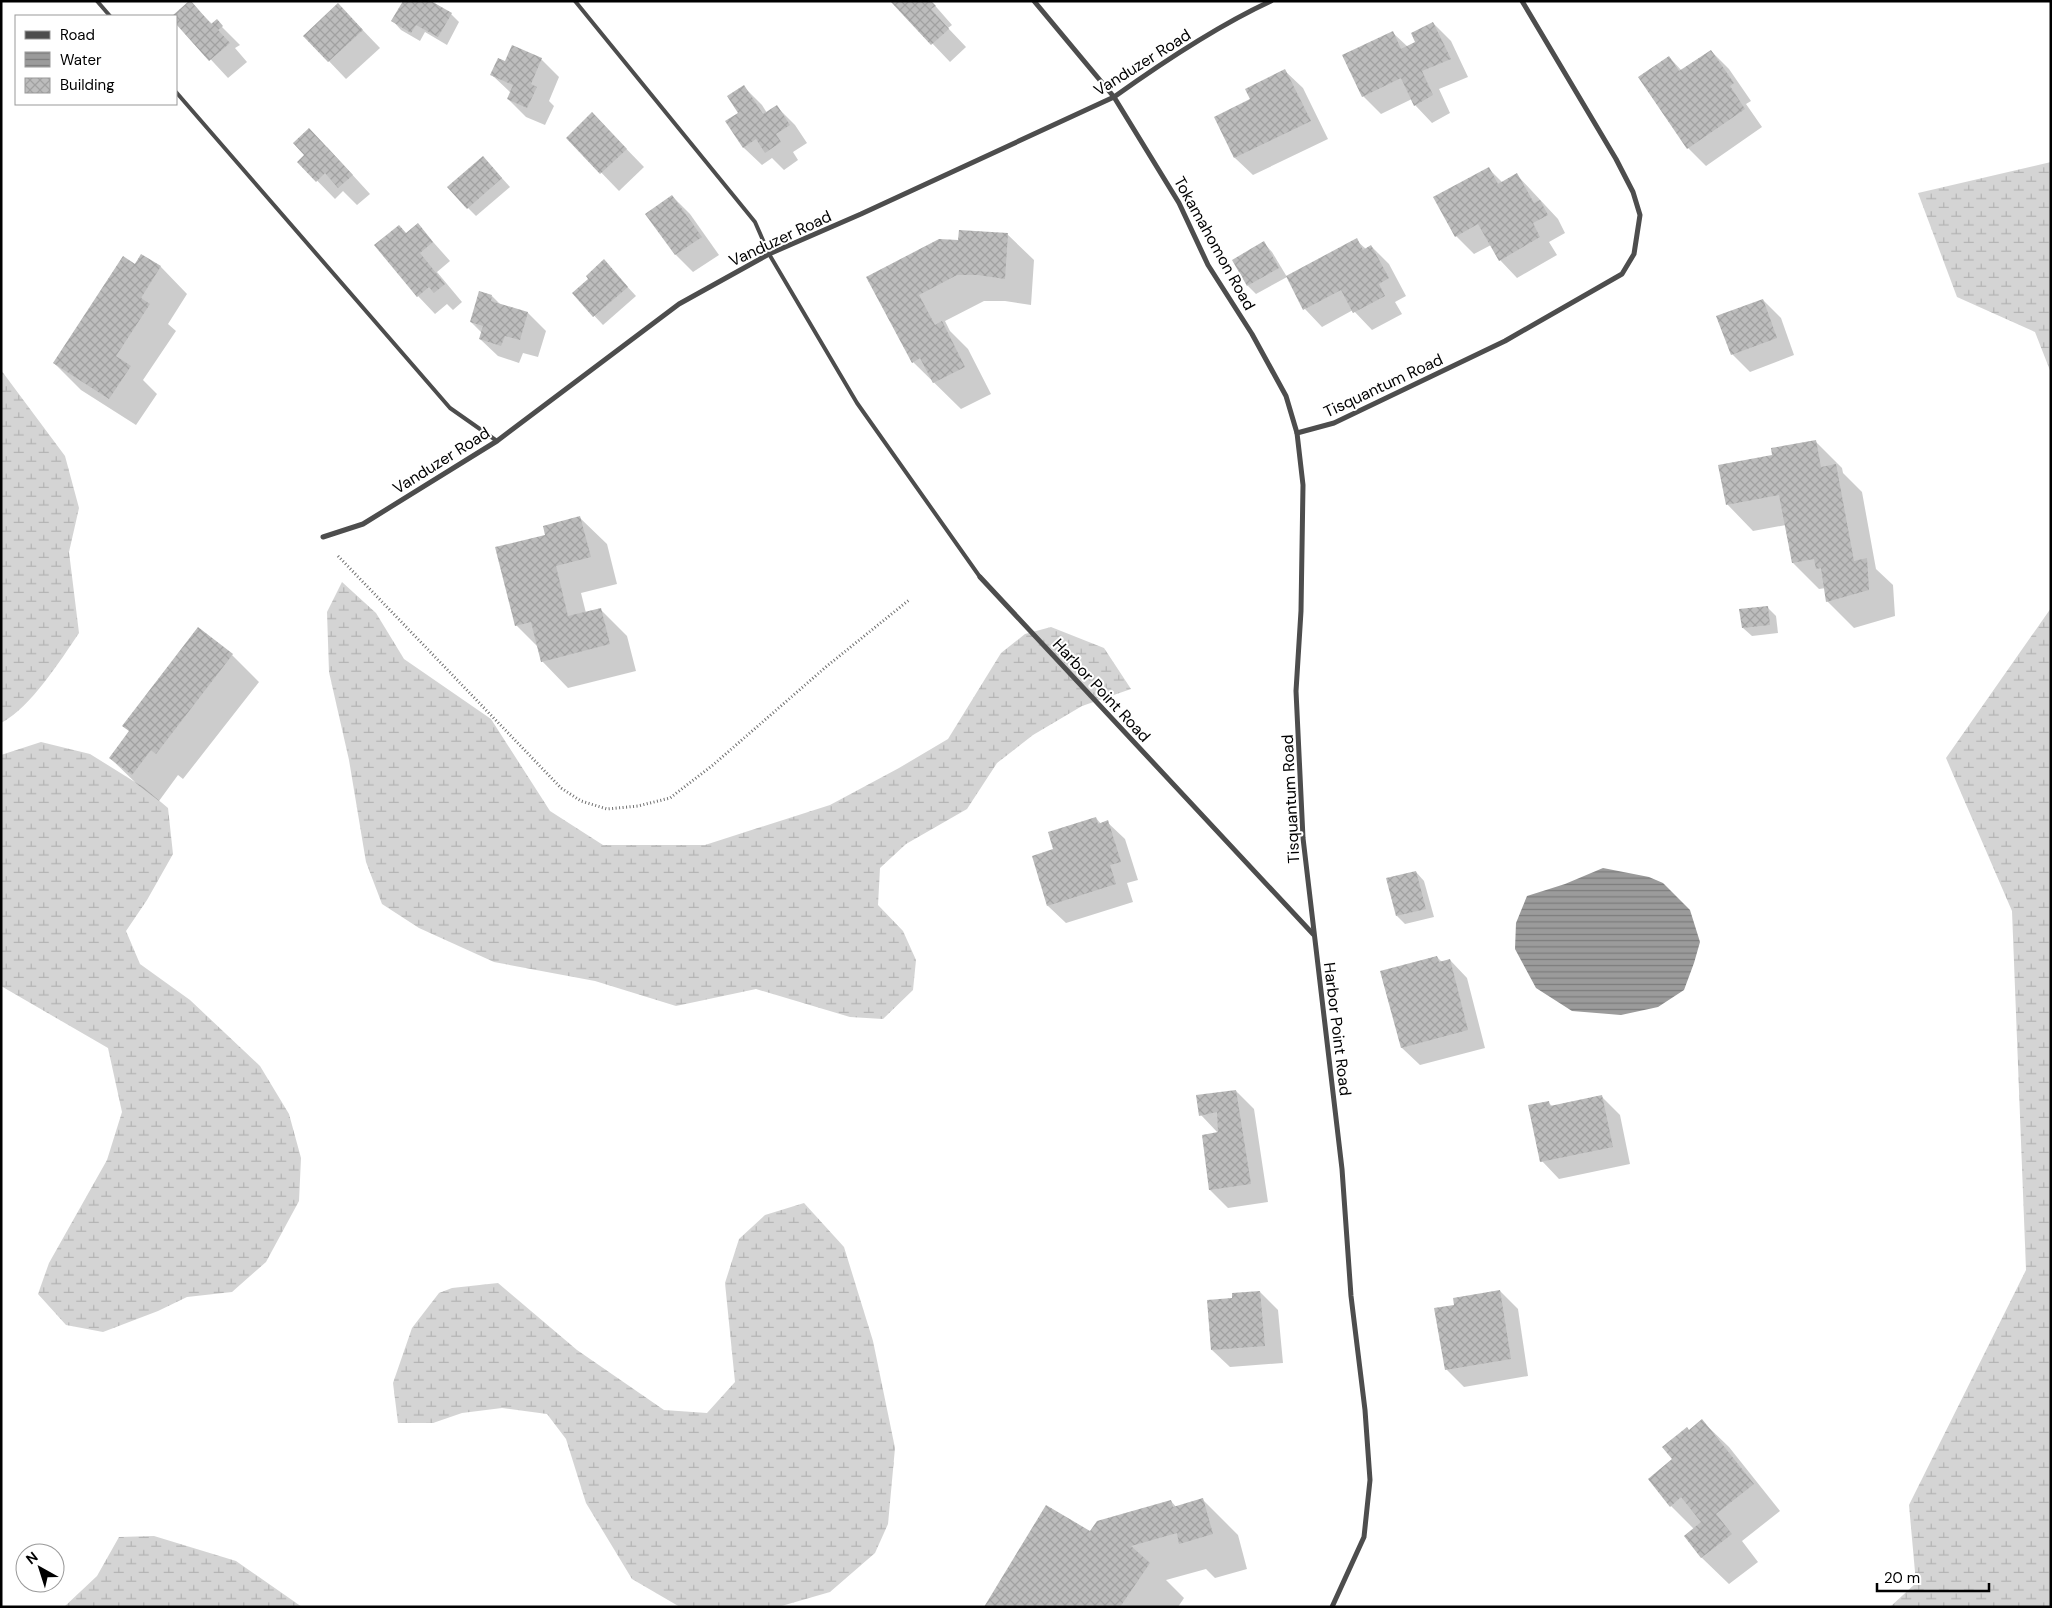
<svg xmlns="http://www.w3.org/2000/svg" width="2052" height="1608" viewBox="0 0 2052 1608" font-family="'DM Sans',sans-serif">
  <style>
    .wetland { fill: url(#wetland-marsh) }
    .water { fill: url(#water-rules) }
    .shadow { fill: #0003 }
    .building { fill: url(#building-cross-hatch) }
    .lines { fill: none; stroke-linecap: round; stroke-linejoin: round }
    .path { stroke: #6f6f6f; stroke-width: 3; stroke-dasharray: 1 2.5; stroke-linecap: butt }
    .service { stroke: #4d4d4d; stroke-width: 4 }
    .minor { stroke: #4d4d4d; stroke-width: 5 }
    .labels { text-anchor: middle; stroke-width: 4; stroke-linejoin: round; paint-order: stroke }
    .street-label { font-size: 16px; fill: #000; stroke: #fff }
  </style>
  <defs>
    <pattern id="wetland-marsh" width="20" height="14" patternUnits="userSpaceOnUse" patternTransform="scale(1.25)"><rect width="20" height="14" fill="#d4d4d4"/><path d="M1 5h8M5 5V1M11 12h8M15 12V8" fill="none" stroke="#b4b4b4"/></pattern>
    <pattern id="water-rules" width="6" height="5" patternUnits="userSpaceOnUse" patternTransform="scale(1.25)"><rect width="6" height="5" fill="#9b9b9b"/><path d="M0 2.5h6" fill="none" stroke="#7c7c7c"/></pattern>
    <pattern id="building-cross-hatch" width="8" height="8" patternUnits="userSpaceOnUse" patternTransform="scale(1.25)"><rect width="8" height="8" fill="#bdbdbd"/><path d="M0 0l8 8M0 8l8-8" fill="none" stroke="#a1a1a1"/></pattern>
  </defs>
  <rect width="100%" height="100%" fill="#fff"/>
  <g class="wetland">
    <polygon points="2051,162 2051,373 2035,332 1957,297 1918,193"/>
    <path d="M1,370L65,456L79,508L69,552L79,633C60,661 31,707 1,723Z"/>
    <polygon points="342,582 376,613 404,659 491,719 550,811 603,845 705,845 830,805 899,768 948,739 1001,653 1025,634 1051,627 1104,648 1131,689 1082,706 1033,735 997,763 967,809 906,844 880,868 878,905 903,931 916,960 913,990 883,1019 850,1017 756,989 676,1006 595,981 494,962 419,928 382,904 366,862 349,760 329,672 327,612"/>
    <polygon points="2051,608 2051,1607 1890,1607 1916,1583 1909,1505 2026,1270 2012,911 1946,758"/>
    <polygon points="41,742 90,754 143,787 168,808 173,854 147,900 126,931 140,964 190,1000 260,1066 289,1114 301,1158 299,1201 266,1262 232,1292 187,1297 158,1311 103,1332 66,1325 38,1294 49,1263 107,1160 122,1112 108,1048 1,986 1,755"/>
    <polygon points="804,1203 844,1247 873,1341 895,1448 888,1524 875,1553 830,1592 778,1607 680,1607 632,1579 586,1503 566,1439 547,1414 502,1408 462,1413 433,1423 398,1423 393,1383 412,1328 439,1293 452,1288 498,1283 577,1350 664,1410 707,1413 735,1382 725,1283 739,1239 765,1215"/>
    <polygon points="154,1536 236,1561 302,1607 64,1607 97,1576 119,1537"/>
  </g>
  <polygon class="water" points="1603,868 1649,877 1663,883 1690,910 1700,942 1694,963 1684,990 1658,1007 1621,1015 1572,1011 1536,988 1515,949 1516,923 1527,896 1565,884"/>
  <g class="shadow">
    <polygon points="892,1 931,1 952,25 948,28 966,47 950,62"/>
    <polygon points="190,2 212,24 216,21 240,45 235,48 247,62 228,78 176,22 176,16 174,16"/>
    <polygon points="451,14 459,22 447,45 425,32 420,41 401,30 393,21"/>
    <polygon points="356,23 380,48 346,79 305,36"/>
    <polygon points="1433,23 1451,41 1468,77 1439,89 1450,113 1432,123 1415,105 1412,99 1381,114 1363,96 1393,33 1408,47 1417,43"/>
    <polygon points="1711,51 1729,69 1751,101 1746,104 1762,127 1706,166 1688,148 1639,77 1669,57 1682,71"/>
    <polygon points="541,59 559,77 549,101 554,106 545,125 526,117 508,99 511,93 492,75 505,63"/>
    <polygon points="1285,71 1303,88 1328,139 1253,175 1235,158 1215,117 1252,99"/>
    <polygon points="744,87 762,105 767,113 777,107 795,125 807,143 793,152 798,160 784,170 772,158 762,165 744,148 727,121 739,113"/>
    <polygon points="610,132 644,167 619,191 568,138"/>
    <polygon points="327,147 370,194 357,205 343,191 335,199 299,162"/>
    <polygon points="491,166 510,187 476,216 468,208"/>
    <polygon points="1488,168 1503,183 1517,175 1558,219 1565,233 1549,242 1557,255 1517,278 1500,260 1491,245 1474,254 1456,236"/>
    <polygon points="672,196 690,214 719,255 693,272 676,255"/>
    <polygon points="418,225 450,261 437,272 462,302 453,310 447,304 435,314 418,296 407,234"/>
    <polygon points="1007,234 1034,260 1031,305 1005,301 984,301 945,321 950,331 968,349 991,394 961,409 913,362 867,277 959,241"/>
    <polygon points="1356,240 1366,249 1371,246 1389,264 1406,296 1395,302 1402,314 1372,330 1353,310 1322,327 1305,309"/>
    <polygon points="1264,243 1272,252 1287,277 1256,294 1248,286"/>
    <polygon points="142,255 161,267 187,294 168,324 176,331 143,380 157,394 136,425 81,390 54,363"/>
    <polygon points="612,270 636,296 603,325 573,293"/>
    <polygon points="492,296 501,305 528,313 546,331 538,357 523,353 519,363 498,356 480,339 482,333 471,322"/>
    <polygon points="1763,300 1781,318 1794,355 1750,372 1732,354"/>
    <polygon points="1815,441 1842,468 1843,473 1862,492 1876,569 1893,585 1895,616 1854,628 1827,601 1826,588 1819,589 1793,563 1786,525 1753,531 1727,504 1773,456"/>
    <polygon points="580,518 607,544 617,584 581,593 586,613 600,609 627,636 636,671 568,688 542,661 539,648 516,625 547,536"/>
    <polygon points="1767,607 1776,616 1778,633 1752,636 1743,628"/>
    <polygon points="232,655 259,682 183,779 178,775 159,801 137,784 110,758"/>
    <polygon points="1096,818 1101,824 1107,822 1125,839 1138,880 1127,883 1133,902 1066,923 1048,906 1055,850"/>
    <polygon points="1416,872 1424,881 1434,917 1405,924 1397,916"/>
    <polygon points="1437,957 1442,962 1450,960 1467,978 1485,1048 1420,1065 1402,1048"/>
    <polygon points="1236,1091 1254,1109 1268,1202 1228,1208 1210,1190 1218,1133 1201,1115"/>
    <polygon points="1602,1097 1620,1115 1630,1164 1559,1179 1542,1161 1548,1102 1553,1107"/>
    <polygon points="1500,1291 1518,1309 1528,1376 1464,1387 1446,1369"/>
    <polygon points="1260,1292 1278,1310 1283,1363 1230,1367 1212,1350 1234,1299"/>
    <polygon points="1702,1421 1729,1447 1780,1511 1742,1541 1758,1562 1729,1584 1702,1558 1685,1536 1694,1529 1671,1506 1674,1459"/>
    <polygon points="1203,1500 1238,1535 1247,1569 1215,1578 1206,1569 1166,1580 1184,1598 1178,1607 986,1607 1090,1533 1171,1501 1177,1508"/>
  </g>
  <g class="building">
    <polygon points="189,1 191,1 211,24 217,19 223,26 218,30 230,43 209,61 176,24 176,16 172,16"/>
    <polygon points="403,1 431,1 452,13 438,37 416,25 411,33 391,21"/>
    <polygon points="890,1 931,1 936,6 931,9 949,29 931,45"/>
    <polygon points="338,3 363,30 328,62 303,36"/>
    <polygon points="1433,22 1451,59 1422,71 1433,95 1414,106 1401,78 1362,97 1342,55 1393,31 1401,49 1415,42 1411,33"/>
    <polygon points="512,45 542,58 531,84 537,87 527,108 507,99 513,85 490,75 498,58 505,61"/>
    <polygon points="1711,50 1734,83 1730,86 1745,109 1687,149 1638,77 1669,56 1679,71"/>
    <polygon points="1285,69 1311,121 1234,158 1214,117 1250,99 1245,89"/>
    <polygon points="744,85 763,114 777,105 790,125 776,134 781,142 765,153 756,139 743,148 725,121 738,113 727,96"/>
    <polygon points="592,112 627,149 600,174 566,138"/>
    <polygon points="309,128 353,175 338,188 325,173 316,182 297,162 304,155 293,143"/>
    <polygon points="483,156 502,178 467,209 447,187"/>
    <polygon points="1489,167 1498,184 1517,173 1534,203 1540,200 1548,215 1533,223 1540,237 1499,261 1478,224 1455,237 1433,197"/>
    <polygon points="672,195 702,237 675,255 645,214"/>
    <polygon points="418,223 433,242 420,253 445,284 434,293 429,287 417,297 374,245 399,225 406,233"/>
    <polygon points="959,230 1008,233 1005,279 978,275 957,275 919,295 935,325 942,321 965,367 933,383 920,358 912,363 866,277 939,239 958,240"/>
    <polygon points="1357,238 1363,250 1371,245 1389,278 1379,284 1385,296 1353,313 1341,290 1303,310 1286,276"/>
    <polygon points="1264,241 1279,268 1247,286 1232,260"/>
    <polygon points="141,254 161,266 141,298 150,304 116,356 131,366 109,399 53,363 123,256 135,264"/>
    <polygon points="604,259 628,287 593,317 572,293 588,279 586,276"/>
    <polygon points="479,291 492,295 491,301 528,312 520,340 505,336 501,346 479,339 483,326 470,322"/>
    <polygon points="1763,299 1777,338 1731,355 1716,316"/>
    <polygon points="1816,440 1821,467 1836,464 1854,561 1867,558 1869,590 1826,602 1821,568 1816,569 1814,559 1792,563 1779,495 1726,505 1718,465 1772,455 1771,448"/>
    <polygon points="580,516 591,557 556,566 568,616 601,608 610,644 541,662 531,622 515,626 495,547 545,535 543,526"/>
    <polygon points="1768,606 1770,625 1742,628 1739,609"/>
    <polygon points="198,627 233,654 156,754 151,750 132,775 109,758 129,731 122,726"/>
    <polygon points="1096,817 1098,824 1108,820 1121,862 1110,865 1116,884 1047,906 1032,856 1053,849 1048,832"/>
    <polygon points="1416,871 1426,909 1396,916 1386,878"/>
    <polygon points="1437,956 1439,962 1450,959 1468,1030 1401,1048 1380,971"/>
    <polygon points="1236,1090 1251,1184 1209,1190 1202,1135 1218,1132 1217,1112 1199,1116 1196,1095"/>
    <polygon points="1602,1095 1613,1147 1540,1162 1528,1105 1549,1101 1550,1106"/>
    <polygon points="1500,1290 1511,1359 1445,1370 1434,1308 1454,1305 1453,1298"/>
    <polygon points="1260,1291 1265,1346 1211,1350 1207,1300 1232,1298 1232,1293"/>
    <polygon points="1702,1419 1754,1484 1716,1514 1732,1534 1701,1558 1684,1536 1701,1522 1681,1497 1670,1507 1648,1479 1672,1459 1662,1447 1687,1427 1689,1430"/>
    <polygon points="1203,1498 1213,1534 1179,1544 1177,1533 1131,1546 1150,1563 1120,1607 984,1607 1046,1505 1090,1531 1097,1521 1171,1500 1173,1507"/>
  </g>
  <g class="lines">
    <polyline class="path" points="338,556 561,788 581,801 607,809 638,806 670,798 713,765 827,666 909,600"/>
    <g class="service">
      <polyline points="97,1 110,16"/>
      <polyline points="575,1 755,222 769,254 857,403 980,577"/>
      <polyline points="176,92 450,408 497,441"/>
    </g>
    <g class="minor">
      <polyline points="1034,1 1114,97 1179,203 1208,265 1252,334 1286,396 1297,433"/>
      <path d="M323,537L363,524L497,441L679,304L769,254L861,214L1114,97C1163,62 1217,26 1271,1"/>
      <polyline points="980,577 1313,934"/>
      <polyline points="1332,1607 1364,1537 1370,1480 1365,1410 1351,1296 1342,1169 1303,838 1296,691 1301,611 1303,485 1297,433 1334,423 1505,341 1622,274 1634,254 1640,215 1633,192 1616,159 1522,1"/>
    </g>
  </g>
  <g class="labels">
    <g class="street-label">
      <text transform="translate(1142 62) rotate(-32)" y="6">Vanduzer Road</text>
      <text transform="translate(780 238) rotate(-25)" y="6">Vanduzer Road</text>
      <text transform="translate(1215 243) rotate(61)" y="6">Tokamahomon Road</text>
      <text transform="translate(1383 385) rotate(-25)" y="6">Tisquantum Road</text>
      <text transform="translate(441 460) rotate(-32)" y="6">Vanduzer Road</text>
      <text transform="translate(1102 690) rotate(47)" y="6">Harbor Point Road</text>
      <text transform="translate(1290 799) rotate(-93)" y="6">Tisquantum Road</text>
      <text transform="translate(1338 1029) rotate(83)" y="6">Harbor Point Road</text>
    </g>
  </g>
  <rect width="2052" height="1608" fill="none" stroke="#000000" stroke-width="5"/>
  <rect x="15" y="15" width="162" height="90" fill="#ffffff" stroke="#999999"/>
  <rect x="25" y="31" width="25" height="8" fill="#4d4d4d" stroke="#999999"/>
  <text x="60" y="40" font-size="15" fill="#000000">Road</text>
  <rect x="25" y="52" width="25" height="15" fill="url(#water-rules)" stroke="#999999"/>
  <text x="60" y="65" font-size="15" fill="#000000">Water</text>
  <rect x="25" y="78" width="25" height="15" fill="url(#building-cross-hatch)" stroke="#999999"/>
  <text x="60" y="90" font-size="15" fill="#000000">Building</text>
  <g transform="translate(40 1568) rotate(321)"><circle r="24" fill="#ffffff" stroke="#999999"/>
  <path d="M0-4L9 19L0 12L-9 19Z" fill="#000000"/>
  <text y="-8" font-size="14" font-weight="bold" text-anchor="middle" fill="#000000">N</text>
  </g>
  <path d="M1877 1583v8h112v-8" fill="none" stroke="#000000" stroke-width="2.5"/>
  <text x="1884" y="1583" font-size="15" fill="#000000" stroke="#ffffff" stroke-width="4" paint-order="stroke">20 m</text>
</svg>
